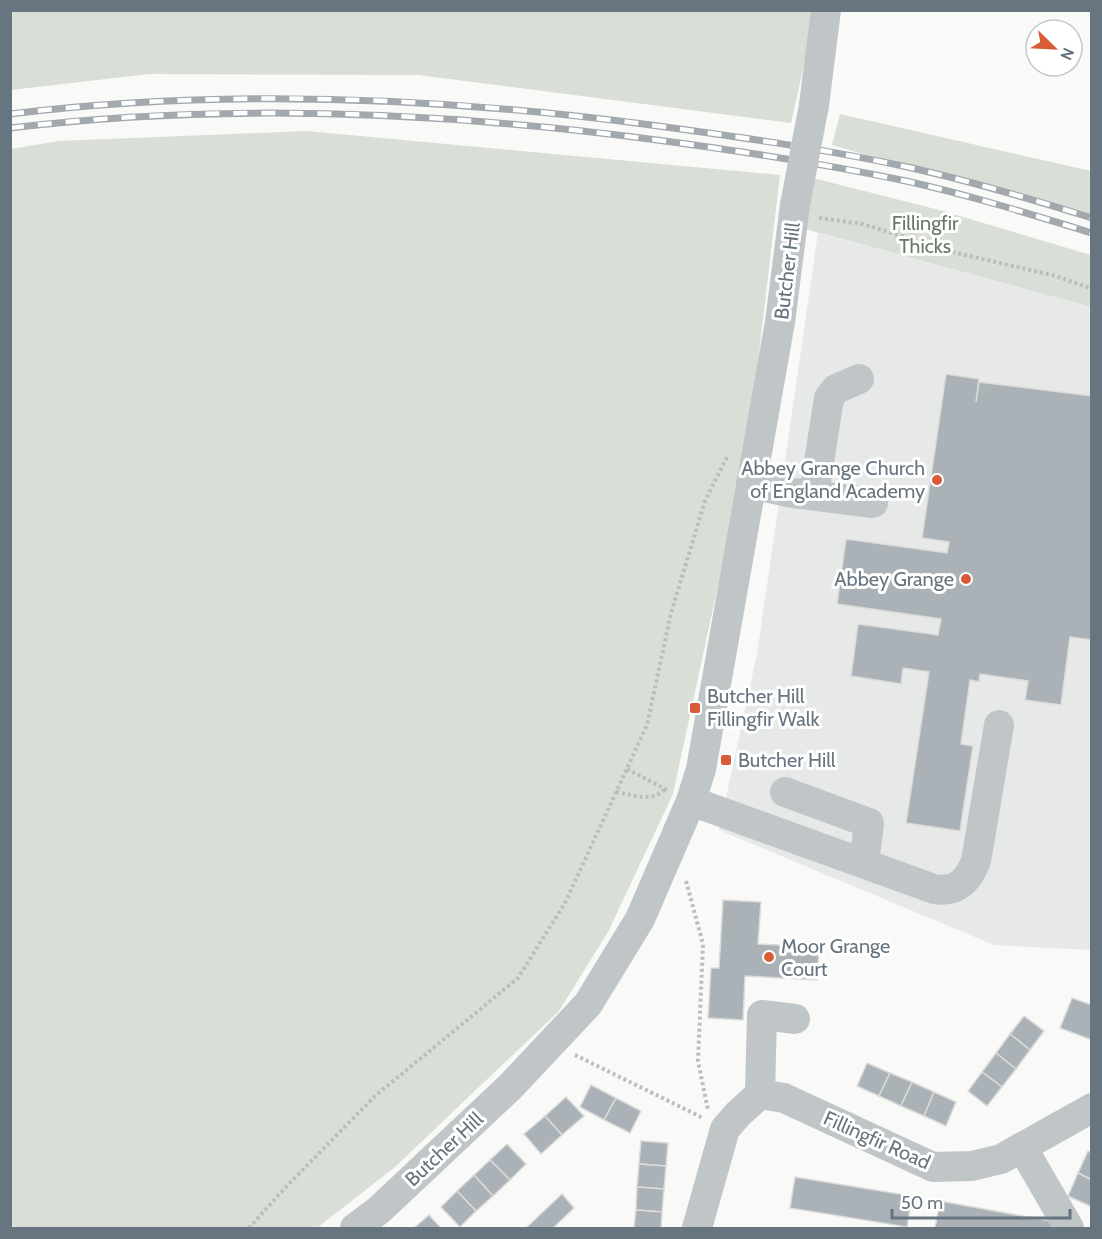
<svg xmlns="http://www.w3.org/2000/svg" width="1102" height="1239" viewBox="0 0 1102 1239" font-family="Cabin,sans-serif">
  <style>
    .built { fill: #e7e8e8 }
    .green { fill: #d9ded6 }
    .building { fill: #aab2b7; stroke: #dbdbd9; stroke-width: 1.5 }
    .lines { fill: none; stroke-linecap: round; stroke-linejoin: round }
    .path { stroke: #bbbec0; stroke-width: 4; stroke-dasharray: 3 3; stroke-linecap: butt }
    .minor { stroke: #c0c5c8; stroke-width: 30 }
    .rail-casing { stroke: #a2a9ae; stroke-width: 7 }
    .rail { stroke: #fff; stroke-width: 4.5; stroke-dasharray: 14; stroke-linecap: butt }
    .minor-bridge { stroke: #c0c5c8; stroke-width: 30 }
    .poi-dot { fill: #d95b37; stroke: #fff; stroke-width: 2 }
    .labels { text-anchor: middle; stroke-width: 6; stroke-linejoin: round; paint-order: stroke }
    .park-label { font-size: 20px; fill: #687965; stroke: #fff }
    .street-label { font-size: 20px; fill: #667580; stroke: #fff }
    .poi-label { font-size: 20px; fill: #667580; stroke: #fff; text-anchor: start }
  </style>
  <rect width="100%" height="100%" fill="#f9f9f7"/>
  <polygon class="built" points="818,233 1091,307 1091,950 994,945 719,830 757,654"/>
  <g class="green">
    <polygon points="10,11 816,11 791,123 418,75 149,74 11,90"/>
    <polygon points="840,114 1091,171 1091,221 832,145"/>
    <polygon points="307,131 780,175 748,446 673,794 608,932 559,1011 395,1167 317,1228 11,1228 11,149 59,141"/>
    <polygon points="813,178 943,211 1091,255 1091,307 805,229"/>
  </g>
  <g class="building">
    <polygon points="946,374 979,379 976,402 979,382 1092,396 1092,640 1070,637 1061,705 1025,700 1028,681 980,674 979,682 970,680 961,744 973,746 960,831 906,823 929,672 903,668 901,684 851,676 858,624 938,635 941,619 837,604 846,539 947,553 949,542 922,538"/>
    <polygon points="723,900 761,902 758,944 819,947 817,980 745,976 743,1020 708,1018 711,968 719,968"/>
    <polygon points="1072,998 1092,1005 1092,1040 1060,1028"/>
    <polygon points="1024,1016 1044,1031 1030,1050 1010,1034"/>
    <polygon points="1010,1034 1030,1050 1016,1069 996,1053"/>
    <polygon points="996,1053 1016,1069 1002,1087 982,1072"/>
    <polygon points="867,1063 890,1073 879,1096 857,1086"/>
    <polygon points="982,1072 1002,1087 987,1106 968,1091"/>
    <polygon points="890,1073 912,1082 901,1106 879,1096"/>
    <polygon points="912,1082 934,1092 924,1116 901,1106"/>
    <polygon points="591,1085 616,1098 604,1120 580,1107"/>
    <polygon points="934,1092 956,1102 946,1126 924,1116"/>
    <polygon points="566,1097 584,1116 562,1135 545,1116"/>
    <polygon points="616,1098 641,1111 630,1133 604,1120"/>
    <polygon points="545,1116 562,1135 541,1154 524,1134"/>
    <polygon points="641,1141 668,1143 666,1166 639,1164"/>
    <polygon points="507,1144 526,1164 510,1180 490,1160"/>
    <polygon points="1088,1151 1092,1153 1092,1180 1078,1173"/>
    <polygon points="490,1160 510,1180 493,1196 474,1175"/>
    <polygon points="639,1164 666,1166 664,1189 637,1187"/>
    <polygon points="1078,1173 1092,1180 1092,1207 1068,1196"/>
    <polygon points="474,1175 493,1196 476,1211 457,1191"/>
    <polygon points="795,1177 912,1196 907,1227 790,1208"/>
    <polygon points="637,1187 664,1189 662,1212 636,1210"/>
    <polygon points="457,1191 476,1211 460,1227 441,1207"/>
    <polygon points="562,1194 574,1208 553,1228 526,1228"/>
    <polygon points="940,1201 1056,1222 1054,1228 935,1228"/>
    <polygon points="636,1210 662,1212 661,1228 634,1228"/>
    <polygon points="429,1215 441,1228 414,1228"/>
  </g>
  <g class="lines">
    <g class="path">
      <polyline points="819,218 863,224 948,251 1056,276 1092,289"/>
      <polyline points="627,769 669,791"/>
      <path d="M616,792C634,795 651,803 665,789"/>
      <polyline points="686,881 703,944 698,1061 708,1110"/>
      <polyline points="575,1055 703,1118"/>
      <polyline points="249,1228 285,1188 375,1096 518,978 565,903 647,725 671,613 705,501 728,455"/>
    </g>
    <g class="minor">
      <polyline points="814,105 826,10"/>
      <polyline points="751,484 793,493 873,503"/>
      <polyline points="814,494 829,398 836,389 859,379"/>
      <polyline points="785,792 869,823 864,863"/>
      <path d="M691,801L934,889C957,893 968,881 976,861L999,725"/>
      <polyline points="760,1094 784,1098 933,1167 972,1166 1001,1159 1092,1108"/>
      <polyline points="760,1094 762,1015 795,1019"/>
      <polyline points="1022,1147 1069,1228"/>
      <polyline points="355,1228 379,1210 510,1087 588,1004 640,919 691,801 701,769 780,322 795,205"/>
      <polyline points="697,1228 725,1129 738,1114 760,1094"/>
    </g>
    <defs>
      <g id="rail">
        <path d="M10,114C223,88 439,97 651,125C739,137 826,149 912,168C973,182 1032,199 1092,218"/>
        <path d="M10,128C225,102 443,112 657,140C741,151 824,164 906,181C969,195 1030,214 1092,233"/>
      </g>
    </defs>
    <use href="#rail" class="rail-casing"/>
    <use href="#rail" class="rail"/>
    <polyline class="minor-bridge" points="795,205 814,105"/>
  </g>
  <g class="poi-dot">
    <circle cx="937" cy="480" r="6"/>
    <circle cx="966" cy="579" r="6"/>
    <rect x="689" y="702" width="12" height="12" rx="3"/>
    <rect x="720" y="754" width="12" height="12" rx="3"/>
    <circle cx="769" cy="957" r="6"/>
  </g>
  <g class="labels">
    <g class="park-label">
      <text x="925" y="230">Fillingfir<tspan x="925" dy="23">Thicks</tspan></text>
    </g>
    <g class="street-label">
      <text transform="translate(787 271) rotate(-83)" y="7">Butcher Hill</text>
      <text transform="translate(877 1140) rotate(24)" y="7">Fillingfir Road</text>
      <text transform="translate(444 1149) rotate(-43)" y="7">Butcher Hill</text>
    </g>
    <g class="poi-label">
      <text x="925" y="475" text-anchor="end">Abbey Grange Church<tspan x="925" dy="23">of England Academy</tspan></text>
      <text x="954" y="586" text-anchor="end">Abbey Grange</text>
      <text x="707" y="703">Butcher Hill<tspan x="707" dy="23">Fillingfir Walk</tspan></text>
      <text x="738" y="767">Butcher Hill</text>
      <text x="781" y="953">Moor Grange<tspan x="781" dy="23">Court</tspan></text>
    </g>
  </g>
  <rect width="1102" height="1239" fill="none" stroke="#667580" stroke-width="24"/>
  <g transform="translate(1054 48) rotate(114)"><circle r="28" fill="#ffffff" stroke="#c2c8cc" stroke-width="1.5"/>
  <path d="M0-4.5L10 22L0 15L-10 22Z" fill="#d95b37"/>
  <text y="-9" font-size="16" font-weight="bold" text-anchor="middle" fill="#667580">N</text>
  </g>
  <path d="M892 1209v9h178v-9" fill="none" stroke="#667580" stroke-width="3"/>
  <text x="901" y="1209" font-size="18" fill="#667580" stroke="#ffffff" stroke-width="4.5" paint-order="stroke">50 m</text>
</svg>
